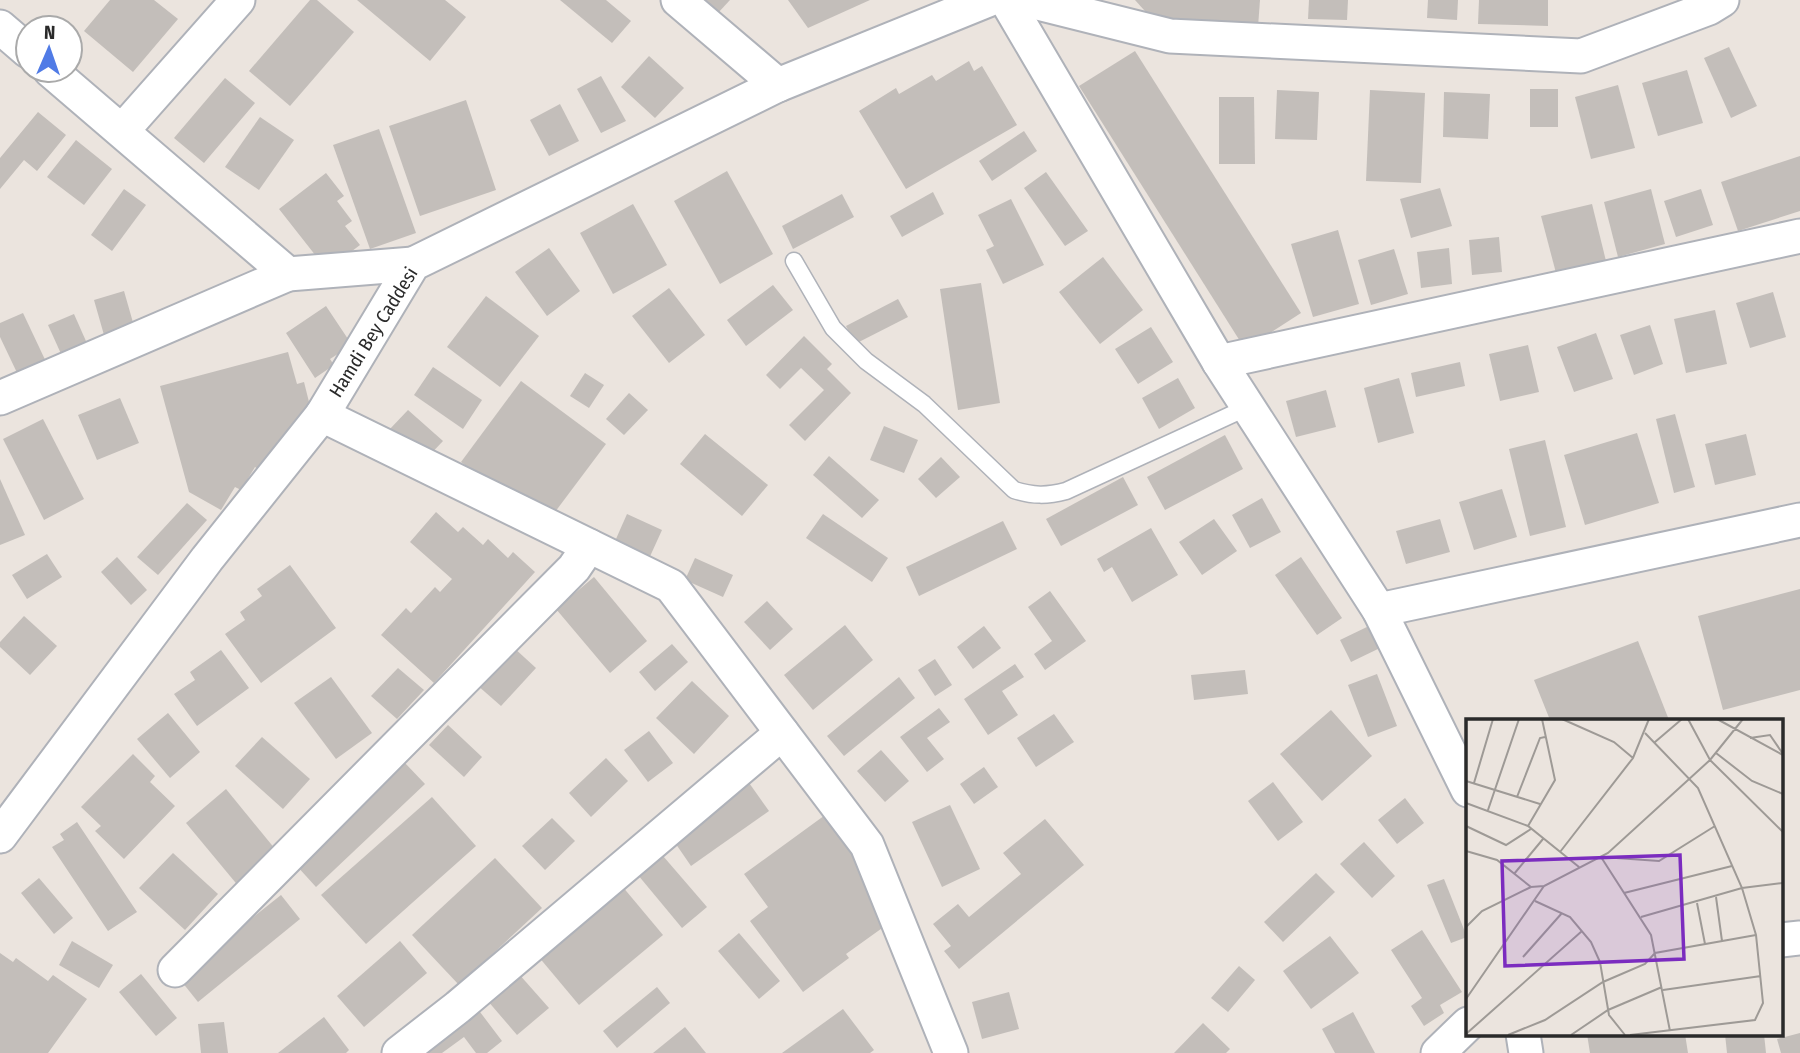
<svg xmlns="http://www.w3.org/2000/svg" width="1800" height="1053" viewBox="0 0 1800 1053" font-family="'Fira Sans Condensed',sans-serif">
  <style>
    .building { fill: #c3beba }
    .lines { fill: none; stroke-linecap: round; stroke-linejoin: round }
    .lane-casing { stroke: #afb2b9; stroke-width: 19 }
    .street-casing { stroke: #afb2b9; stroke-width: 37 }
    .lane { stroke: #fff; stroke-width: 16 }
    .street { stroke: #fff; stroke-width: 33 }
    .labels { text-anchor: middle; stroke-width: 7; stroke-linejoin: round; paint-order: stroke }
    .street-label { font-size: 19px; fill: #2a2a2a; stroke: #fff }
    .inset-road { fill: none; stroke: #9e9a96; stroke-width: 2 }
    .view { fill: #7b2cbf; fill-opacity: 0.15; stroke: #7b2cbf; stroke-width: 3.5 }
    .inset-edge { fill: none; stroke: #2a2a2a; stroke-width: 3.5 }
  </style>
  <rect width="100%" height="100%" fill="#ebe4de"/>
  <g class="building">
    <polygon points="110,0 154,0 178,19 133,72 84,31"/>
    <polygon points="310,0 317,0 354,32 290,106 249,71"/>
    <polygon points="357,0 445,0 466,17 430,61"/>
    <polygon points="560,0 606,0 631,21 612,43"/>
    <polygon points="703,0 730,0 718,13"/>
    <polygon points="788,0 870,0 808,28"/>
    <polygon points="1135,0 1260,0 1258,27 1153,20"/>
    <polygon points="1309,0 1348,0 1347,20 1308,19"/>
    <polygon points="1428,0 1458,0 1457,20 1427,18"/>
    <polygon points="1479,0 1548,0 1548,26 1478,24"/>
    <polygon points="1729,47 1757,106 1731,118 1704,58"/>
    <polygon points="1135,51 1301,313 1245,349 1079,86"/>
    <polygon points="649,56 684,88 655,118 621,87"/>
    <polygon points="969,61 974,71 982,66 1017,125 906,189 859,111 896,88 899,94 932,75 936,81"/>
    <polygon points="1687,70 1703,123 1658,136 1642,83"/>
    <polygon points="601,76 626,121 601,133 577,89"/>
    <polygon points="225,78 255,103 204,163 174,138"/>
    <polygon points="1618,85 1635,148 1591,159 1575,97"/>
    <rect x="1530" y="89" width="28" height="38"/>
    <polygon points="1277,90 1319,92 1317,140 1275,139"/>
    <polygon points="1370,90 1425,93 1421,183 1366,181"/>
    <polygon points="1444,92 1490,94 1488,139 1443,137"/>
    <polygon points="1219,97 1254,97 1255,164 1219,164"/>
    <polygon points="466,100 496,190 420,216 389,126"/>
    <polygon points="560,104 579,141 549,156 530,120"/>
    <polygon points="38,112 66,135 37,171 24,160 0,189 0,158"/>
    <polygon points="260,117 294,140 259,190 225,167"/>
    <polygon points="379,129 416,233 370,249 333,145"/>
    <polygon points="1024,131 1037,151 992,181 979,161"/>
    <polygon points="76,140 112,169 84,205 47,177"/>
    <polygon points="1800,156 1800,211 1738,231 1721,182"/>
    <polygon points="727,171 773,254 720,284 674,201"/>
    <polygon points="1046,172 1088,231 1065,246 1024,188"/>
    <polygon points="326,173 344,196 337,201 352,221 345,226 360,245 327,270 279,209"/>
    <polygon points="1440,188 1452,226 1411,238 1400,199"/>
    <polygon points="124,189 146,205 112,251 91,235"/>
    <polygon points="1651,189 1665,244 1618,257 1604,202"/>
    <polygon points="1701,189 1713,225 1676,237 1664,201"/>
    <polygon points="933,192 944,214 902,237 890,216"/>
    <polygon points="842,194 854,217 793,249 782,226"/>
    <polygon points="1011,199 1044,265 1003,284 986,250 994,246 978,215"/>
    <polygon points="633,204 667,265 613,294 580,233"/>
    <polygon points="1592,204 1606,261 1556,273 1541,216"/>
    <polygon points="1338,230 1359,304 1313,317 1291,244"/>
    <polygon points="1499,237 1502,272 1472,275 1469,240"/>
    <polygon points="549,248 580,291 547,316 515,272"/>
    <polygon points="1449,248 1452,284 1421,288 1417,252"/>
    <polygon points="1394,249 1408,294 1371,305 1358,260"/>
    <polygon points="1103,257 1143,310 1100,344 1059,292"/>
    <polygon points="981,283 1000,403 958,410 940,289"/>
    <polygon points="773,285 793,310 746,346 727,320"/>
    <polygon points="669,288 705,335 669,363 632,316"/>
    <polygon points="124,291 136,333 106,342 94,300"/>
    <polygon points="1773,292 1786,337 1750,348 1736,303"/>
    <polygon points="486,296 539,336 500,387 447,347"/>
    <polygon points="898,299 908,317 855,344 846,326"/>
    <polygon points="326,306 352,345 330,359 334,365 315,378 286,333"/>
    <polygon points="1715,310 1727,364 1686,373 1674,319"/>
    <polygon points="23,313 48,366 20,379 0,337 0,323"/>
    <polygon points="74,314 93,357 67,367 48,325"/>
    <polygon points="1650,325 1663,364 1634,375 1620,335"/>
    <polygon points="1151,327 1173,362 1138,384 1115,349"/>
    <polygon points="1596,333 1613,379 1574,392 1557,347"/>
    <polygon points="804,336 832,364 827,369 851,393 805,441 789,425 824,390 801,368 780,389 766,375"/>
    <polygon points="1528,345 1539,392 1500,401 1489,354"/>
    <polygon points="288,352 297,384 304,382 313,418 284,445 278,441 261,471 255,467 241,490 235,487 221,510 189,492 160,386"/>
    <polygon points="1460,362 1465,386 1416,397 1411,373"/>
    <polygon points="433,367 482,400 463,429 414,395"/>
    <polygon points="585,373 604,385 589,408 570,396"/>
    <polygon points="1178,378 1195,408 1159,429 1142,398"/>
    <polygon points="1399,378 1414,433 1378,443 1364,388"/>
    <polygon points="521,381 606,444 546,524 461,462"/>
    <polygon points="1326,390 1336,427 1296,437 1286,401"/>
    <polygon points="629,393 648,410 624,435 606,419"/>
    <polygon points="120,398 139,443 97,460 78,415"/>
    <polygon points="408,410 443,441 424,461 389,430"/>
    <polygon points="1675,414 1695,487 1674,493 1656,419"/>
    <polygon points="43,419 84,499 44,520 3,439"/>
    <polygon points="884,426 918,440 904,473 870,460"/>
    <polygon points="1637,433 1659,503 1585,525 1564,455"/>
    <polygon points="705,434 768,485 742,516 680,464"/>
    <polygon points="1746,434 1756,475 1715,485 1705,444"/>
    <polygon points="1225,435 1243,469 1165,510 1147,477"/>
    <polygon points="1545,440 1566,527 1530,536 1509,449"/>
    <polygon points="829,456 879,500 862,518 813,475"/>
    <polygon points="941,457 960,477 936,498 918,479"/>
    <polygon points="1123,477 1138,505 1061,546 1046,519"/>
    <polygon points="0,479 25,535 0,545"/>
    <polygon points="1502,489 1517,537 1474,550 1459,502"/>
    <polygon points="1262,498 1281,532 1250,548 1232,515"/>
    <polygon points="187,503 207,520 158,575 137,557"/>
    <polygon points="436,512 458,532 463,527 483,545 488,539 508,558 513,552 535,572 434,683 381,635 406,608 411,613 435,587 440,592 452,579 410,542"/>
    <polygon points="627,514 662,530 647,563 612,548"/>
    <polygon points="823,514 888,558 872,582 806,538"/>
    <polygon points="1214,519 1237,551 1202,575 1179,542"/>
    <polygon points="1440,519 1450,552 1406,564 1396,531"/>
    <polygon points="1003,521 1017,549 919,596 906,567"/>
    <polygon points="1151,528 1178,575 1132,602 1112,567 1104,572 1097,559"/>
    <polygon points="47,554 62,577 27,599 12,575"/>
    <polygon points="117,557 147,590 131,605 101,572"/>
    <polygon points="1301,557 1342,618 1317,635 1275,575"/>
    <polygon points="695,558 733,575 723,597 685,580"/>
    <polygon points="290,565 336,628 261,683 225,634 245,620 240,612 262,596 257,589"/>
    <polygon points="594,577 647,641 610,673 556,609"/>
    <polygon points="1800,589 1800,690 1723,710 1698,616"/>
    <polygon points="1050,591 1086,641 1045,670 1034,654 1052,641 1028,607"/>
    <polygon points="767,601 793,629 770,650 744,622"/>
    <polygon points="24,616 57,646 30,675 0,647 0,642"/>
    <polygon points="845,625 873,660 813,710 784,675"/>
    <polygon points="1371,625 1382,647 1351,662 1340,640"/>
    <polygon points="984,626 1001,648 973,669 957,647"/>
    <polygon points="1638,641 1669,720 1550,720 1534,680"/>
    <polygon points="672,644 688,662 655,691 639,672"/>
    <polygon points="513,647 536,668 501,706 477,685"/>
    <polygon points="221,650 249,688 197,726 174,694 195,680 190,672"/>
    <polygon points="935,659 952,685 935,696 918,670"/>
    <polygon points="1015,664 1024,677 1002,691 1018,715 988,735 964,699"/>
    <polygon points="398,668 424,690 397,719 371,696"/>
    <polygon points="1245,670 1248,694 1194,700 1191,675"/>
    <polygon points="1377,674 1397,726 1368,737 1348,685"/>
    <polygon points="331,677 372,733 336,759 294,703"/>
    <polygon points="899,677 915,698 844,756 827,736"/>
    <polygon points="692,681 729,716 694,754 656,718"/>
    <polygon points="939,708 950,722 927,738 944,759 927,772 900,737"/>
    <polygon points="1331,710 1372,756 1322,801 1280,754"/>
    <polygon points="168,713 200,752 170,778 137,739"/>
    <polygon points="1054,714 1074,742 1036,767 1017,738"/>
    <polygon points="448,725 482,757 464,777 429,745"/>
    <polygon points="649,731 673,763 648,782 624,750"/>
    <polygon points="262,737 310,779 283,809 235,766"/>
    <polygon points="881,750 909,781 885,802 857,771"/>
    <polygon points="133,754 155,776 150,782 175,806 124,859 95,831 101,826 81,807"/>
    <polygon points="606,758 628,781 591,817 569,793"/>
    <polygon points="405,763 425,784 316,887 296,865"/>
    <polygon points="984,767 998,787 974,804 960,784"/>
    <polygon points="747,780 769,811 691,866 669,834"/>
    <polygon points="1273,782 1303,822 1278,841 1248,801"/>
    <polygon points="226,789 280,855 240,888 186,823"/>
    <polygon points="432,797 476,846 366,944 321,895"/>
    <polygon points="1405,798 1424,823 1397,844 1378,820"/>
    <polygon points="950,805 980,869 942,887 912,822"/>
    <polygon points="832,810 892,921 846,954 849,958 803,992 750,921 768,907 744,874"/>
    <polygon points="552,818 575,841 545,870 522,846"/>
    <polygon points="1045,819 1084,865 959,969 944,951 951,946 933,924 958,904 969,917 1021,874 1003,853"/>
    <polygon points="77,822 137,912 108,931 52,847 64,840 60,834"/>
    <polygon points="1364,842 1395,876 1372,898 1340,864"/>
    <polygon points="657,849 707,907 682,928 633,869"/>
    <polygon points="173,853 218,894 185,930 139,888"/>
    <polygon points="495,858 542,908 459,985 412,935"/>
    <polygon points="1316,873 1335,892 1283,942 1264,922"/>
    <polygon points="39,878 73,918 54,934 21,893"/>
    <polygon points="1444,879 1467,937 1451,943 1427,885"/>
    <polygon points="622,886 663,935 579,1005 538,956"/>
    <polygon points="281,895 300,919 198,1002 178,977"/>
    <polygon points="1422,930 1462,992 1440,1005 1444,1013 1424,1026 1411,1006 1422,998 1391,950"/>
    <polygon points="739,933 780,981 759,999 718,951"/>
    <polygon points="1330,936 1359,973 1311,1009 1283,971"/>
    <polygon points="72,941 113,965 99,988 59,965"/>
    <polygon points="400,941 427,973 364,1027 337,996"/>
    <polygon points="0,953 13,962 16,958 48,981 53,975 87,999 48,1053 0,1053"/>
    <polygon points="1239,966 1255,980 1228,1012 1211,998"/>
    <polygon points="518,973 549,1008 517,1035 487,1000"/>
    <polygon points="141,974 177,1018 156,1036 119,992"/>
    <polygon points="657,987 670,1003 617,1048 603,1031"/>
    <polygon points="1009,992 1019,1029 982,1039 972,1002"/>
    <polygon points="477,1008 502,1041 487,1053 476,1053 464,1037 442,1053 419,1053"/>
    <polygon points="843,1009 874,1050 870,1053 782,1053"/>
    <polygon points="1353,1012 1375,1053 1335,1053 1322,1029"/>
    <polygon points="324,1017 349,1050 346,1053 278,1053"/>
    <polygon points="224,1022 228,1053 201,1053 198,1024"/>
    <polygon points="1203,1023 1230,1049 1226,1053 1174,1053"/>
    <polygon points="685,1027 706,1053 653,1053"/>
    <polygon points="1800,1033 1800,1053 1781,1053 1777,1039"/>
    <polygon points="1587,1034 1685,1034 1688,1053 1590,1053"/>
    <polygon points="1725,1034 1764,1034 1766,1053 1727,1053"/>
  </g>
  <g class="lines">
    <defs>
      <path id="lane" d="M794,261L833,328L866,361L924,404L1014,490C1033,496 1047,496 1066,491L1248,407"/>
      <g id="street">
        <polyline points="678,0 778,85"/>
        <polyline points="1006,0 1219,362 1379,610 1468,790"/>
        <polyline points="1026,0 1170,36 1581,56 1709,8 1722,0"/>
        <polyline points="0,27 28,51"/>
        <polyline points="50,70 288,274 413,264"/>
        <polyline points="122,131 238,0"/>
        <polyline points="1219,362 1800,236"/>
        <polyline points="0,398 288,274"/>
        <polyline points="322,415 671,586 867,845 951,1053"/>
        <polyline points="1379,610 1800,520"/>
        <polyline points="0,836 207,559 322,415 413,264 778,85 988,0"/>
        <polyline points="1781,940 1800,938"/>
        <polyline points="175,970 574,568 589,546"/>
        <polyline points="1523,1034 1526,1053"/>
        <polyline points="399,1053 458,1007 782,733"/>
        <polyline points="1438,1053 1468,1024"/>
      </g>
    </defs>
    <use href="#lane" class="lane-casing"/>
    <use href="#street" class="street-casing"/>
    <use href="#lane" class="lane"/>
    <use href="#street" class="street"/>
  </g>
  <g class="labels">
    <g class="street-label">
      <text transform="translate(373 332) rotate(-58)" y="7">Hamdi Bey Caddesi</text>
    </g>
  </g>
  <g transform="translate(1466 719)">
    <rect width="317" height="317" fill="#ebe4de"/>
    <path class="inset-road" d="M96,0L148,23L167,39M222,0L244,41L317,113M251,0L317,36M284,19L304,16L317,35M189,23L216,0M250,34L286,62L317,75M0,62L74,85M8,64L27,0M51,78L74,19L79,18M0,84L62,107L113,148M22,91L53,0M0,107L40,126L65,110M62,107L89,61L76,0M0,132L31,141L65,168L78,167M94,133L167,39L183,0M135,138L185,216L204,312M136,138L193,142L249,107M48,155L77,120M158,174L266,147M250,178L256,222M69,182L104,198L125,223L134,243L143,296L159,316M231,184L239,225M175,198L276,169L317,164M0,208L16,192L65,168M57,238L96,194M197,271L295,257M0,280L78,167L142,134L244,41L277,0M0,315L116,212M42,316L79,301L137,263L179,245L189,234L290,216M105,316L142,291L196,268M164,316L289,301L297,284L290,216L276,169L232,69L179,14"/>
    <path class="view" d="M214,136L218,240L39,247L36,142Z"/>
    <rect width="317" height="317" class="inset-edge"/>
  </g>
  <g transform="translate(49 49) rotate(2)"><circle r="33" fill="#ffffff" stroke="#aaaaaa" stroke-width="2"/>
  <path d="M0-5L12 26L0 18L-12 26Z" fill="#507be6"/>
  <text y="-10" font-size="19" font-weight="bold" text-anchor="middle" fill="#2a2a2a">N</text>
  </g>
</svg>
